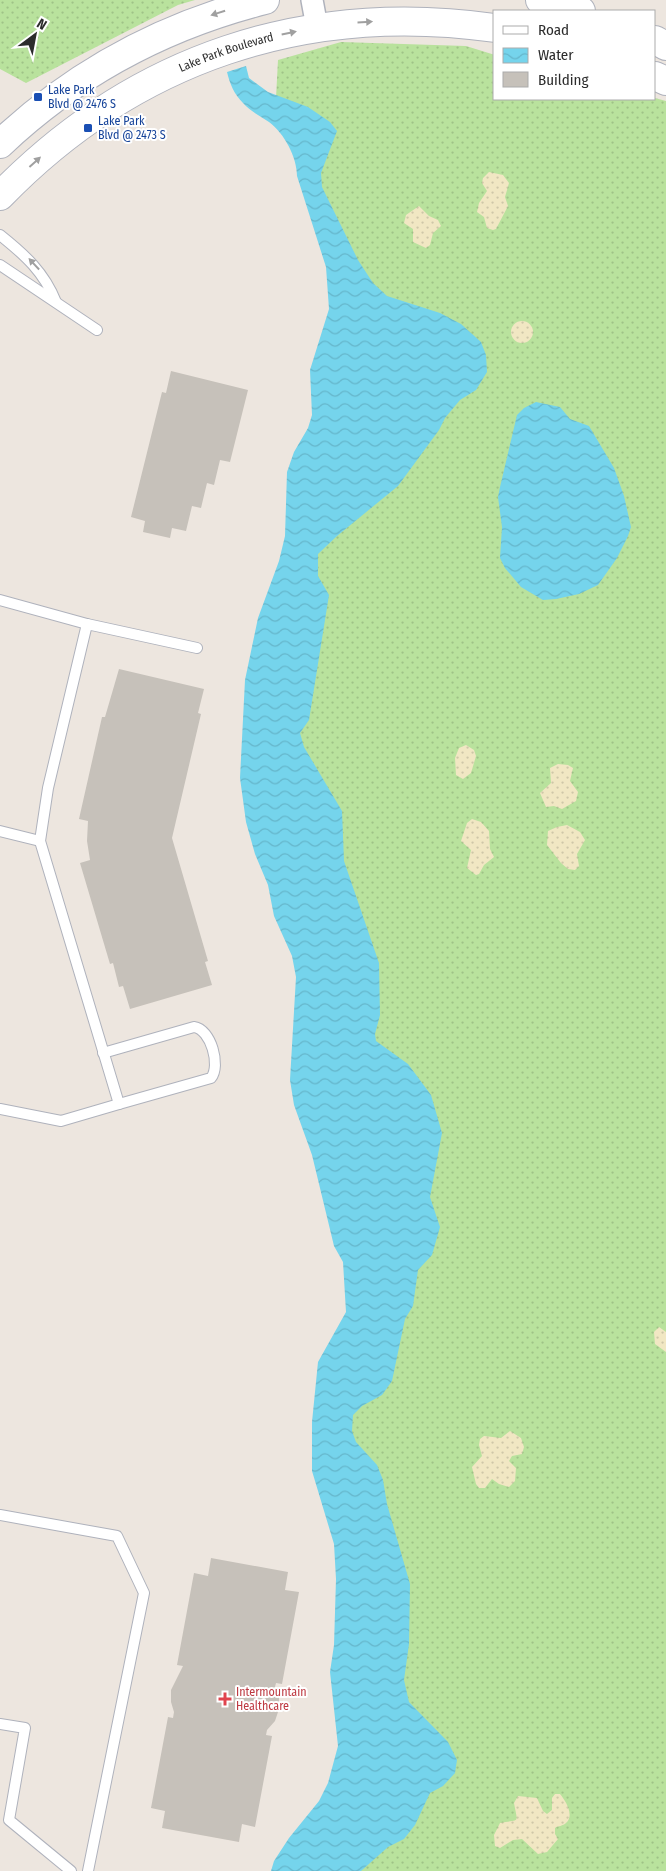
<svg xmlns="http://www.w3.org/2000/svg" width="666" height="1871" viewBox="0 0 666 1871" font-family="'Fira Sans Condensed',sans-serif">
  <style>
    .grass { fill: url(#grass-dots) }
    .sand { fill: url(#sand-dots) }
    .water { fill: url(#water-waves) }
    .building { fill: #c6c1ba }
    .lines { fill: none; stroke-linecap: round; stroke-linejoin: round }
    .lane-casing { stroke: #afb2bc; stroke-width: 12 }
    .street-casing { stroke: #afb2bc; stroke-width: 24 }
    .secondary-casing { stroke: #afb2bc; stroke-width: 30 }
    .lane { stroke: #fff; stroke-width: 10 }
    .street { stroke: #fff; stroke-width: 21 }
    .secondary { stroke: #fff; stroke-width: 28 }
    .oneway { fill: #a0a0a0 }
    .transit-dot { fill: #1a4fb4; stroke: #fff; stroke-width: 2 }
    .health-dot { fill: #e0444e; stroke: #fff; stroke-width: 2 }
    .labels { text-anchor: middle; stroke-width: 4; stroke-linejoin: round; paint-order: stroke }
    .street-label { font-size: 12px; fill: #2c2c2c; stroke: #fff }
    .transit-label { font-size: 12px; fill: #164399; stroke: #fff; text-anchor: start }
    .health-label { font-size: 12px; fill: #be3a42; stroke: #fff; text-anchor: start }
  </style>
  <defs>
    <pattern id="grass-dots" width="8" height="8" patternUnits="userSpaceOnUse" patternTransform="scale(1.25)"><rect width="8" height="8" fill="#b9e29d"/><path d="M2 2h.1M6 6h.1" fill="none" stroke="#9fc287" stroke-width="1.8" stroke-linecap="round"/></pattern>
    <pattern id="sand-dots" width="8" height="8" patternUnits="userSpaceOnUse" patternTransform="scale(1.25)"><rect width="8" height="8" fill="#f1e7c3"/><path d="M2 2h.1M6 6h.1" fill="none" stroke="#cfc6a8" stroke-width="1.8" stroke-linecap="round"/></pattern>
    <pattern id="water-waves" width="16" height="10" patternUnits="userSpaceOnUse" patternTransform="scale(1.25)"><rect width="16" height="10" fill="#75d4ec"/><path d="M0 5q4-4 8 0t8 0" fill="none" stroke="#65b6cb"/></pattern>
  </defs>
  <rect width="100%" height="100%" fill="#ede6df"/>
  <g class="grass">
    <polygon points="0,0 195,0 178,5 26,83 0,69"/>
    <polygon points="341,42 466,46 495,55 495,99 655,98 666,101 666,1871 310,1871 352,1812 344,1472 361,1267 271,750 350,280 276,98 278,60"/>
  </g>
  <g class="sand">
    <polygon points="489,172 503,175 509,183 505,197 508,206 496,229 493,230 487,228 484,217 477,212 479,203 487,191 482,183 483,178"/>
    <polygon points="419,206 429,216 438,220 441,226 433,233 430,245 426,248 413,242 413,229 404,223 406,215"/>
    <circle cx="522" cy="332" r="11"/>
    <polygon points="466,745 474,750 476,756 471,773 463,779 456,775 455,758 459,748"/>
    <polygon points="558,764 568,765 573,768 570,781 578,792 576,801 562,809 554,806 546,807 540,793 551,783 550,768"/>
    <polygon points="472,819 481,822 489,831 490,849 494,857 484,865 479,874 476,875 467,868 471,850 461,841 467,823"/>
    <polygon points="567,825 580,832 585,840 577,854 579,866 575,870 568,869 561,863 547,845 548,831 557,827"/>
    <polygon points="659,1327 666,1332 666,1352 655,1344 654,1332"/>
    <polygon points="510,1431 521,1438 524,1447 522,1454 512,1456 509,1461 516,1468 515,1481 509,1487 499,1484 492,1479 485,1488 479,1488 476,1484 472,1467 482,1456 479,1445 480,1439 484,1436 501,1438"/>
    <path d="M555,1794H560C565,1800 575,1815 566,1823C563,1826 558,1826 555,1828V1834L558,1839L547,1852L538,1854L522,1839L513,1840L500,1848L495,1846L494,1835L500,1823C520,1819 518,1825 514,1803L518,1796L537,1798L543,1811L547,1814L552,1810V1798Z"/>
  </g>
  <g class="water">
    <path d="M246,66L249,78L268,92L308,107L330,122L337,131L321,173L322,187L358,260L373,283L387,296L440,313L461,324L481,342L486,355L487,372L476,390L460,400L445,418L439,430L398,486L337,536L318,554V576L329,595L309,720L300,733L304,747L342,811L344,861L379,963L380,1015L375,1034L376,1041L408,1064L431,1095L442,1133L430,1197L440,1227L432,1255L418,1270L413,1306L405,1319L392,1381L382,1395L362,1406L353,1415L352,1431L356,1442L377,1465L383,1480L387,1504L410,1584L409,1644L404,1680L409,1702L448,1742L457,1760L455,1773L443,1786L430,1793L415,1825L404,1839L388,1847L361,1871H271L274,1861L289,1838L319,1801L328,1783L338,1746L330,1672L334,1645L336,1579L334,1544L312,1471V1422L318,1362L346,1312L343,1262L334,1246L312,1155L294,1105L290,1080L296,977L292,956L274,916L268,885L255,854L246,822L240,778L245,680L258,618L279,561L285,536L287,472L294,452L308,428L312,415L310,370L329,309L326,267L297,176C297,157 284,133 269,122C260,116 250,111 243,103C234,94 230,84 227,72Z"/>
    <polygon points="536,402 560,407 570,419 589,426 614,468 624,496 631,527 628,536 617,558 598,585 579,594 556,599 543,600 521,587 505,568 500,558 502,527 498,497 500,487 517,415 524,408"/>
  </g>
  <g class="building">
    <polygon points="171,371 248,390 230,462 220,460 214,485 207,483 201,508 192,506 186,531 172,528 170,538 143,532 145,521 131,517 162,392 166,393"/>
    <polygon points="119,669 204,689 198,713 201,714 172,838 208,961 205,962 212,985 130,1009 123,986 119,987 113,963 110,964 80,863 90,860 87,841 88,821 79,819 102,717 105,717"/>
    <polygon points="211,1558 288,1572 285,1590 299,1592 282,1684 276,1683 275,1687 279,1697 279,1709 275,1721 267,1730 266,1735 272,1736 255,1827 242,1824 239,1842 162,1828 165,1811 151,1808 168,1717 173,1718 174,1712 171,1702 171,1690 183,1666 177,1665 194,1573 208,1576"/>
  </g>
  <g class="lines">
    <defs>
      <g id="lane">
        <path d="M0,235C25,255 44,272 56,302"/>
        <polyline points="0,265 97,330"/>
        <polyline points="0,600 87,624"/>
        <polyline points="0,831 40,841"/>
        <path d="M103,1053L194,1027C211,1029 221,1066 211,1078L119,1104"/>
        <polyline points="0,1109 61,1121 119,1104 40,841 48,788 87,624 197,648"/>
        <polyline points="0,1515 117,1536 144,1593 88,1871"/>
        <polyline points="0,1724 25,1728 9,1820 71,1871"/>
      </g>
      <polyline id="street" points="312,0 317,27"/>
      <g id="secondary">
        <polyline points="540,0 581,11"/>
        <polyline points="655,40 666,46"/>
        <polyline points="655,76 666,81"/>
        <path d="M0,144C75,73 166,25 265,0"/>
        <path id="s1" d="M0,196C134,58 305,1 495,28"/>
      </g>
    </defs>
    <use href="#lane" class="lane-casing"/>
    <use href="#street" class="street-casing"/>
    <use href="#secondary" class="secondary-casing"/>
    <use href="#lane" class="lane"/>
    <use href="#street" class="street"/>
    <use href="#secondary" class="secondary"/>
  </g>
  <defs><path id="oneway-solid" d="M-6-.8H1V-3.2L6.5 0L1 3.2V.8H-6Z" transform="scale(1.25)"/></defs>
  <g class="oneway">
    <use href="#oneway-solid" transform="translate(218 13) rotate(162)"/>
    <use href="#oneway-solid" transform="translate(365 22) rotate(-3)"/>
    <use href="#oneway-solid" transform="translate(289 33) rotate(-12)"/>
    <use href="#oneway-solid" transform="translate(35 162) rotate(-42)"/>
    <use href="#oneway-solid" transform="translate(34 264) rotate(-133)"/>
  </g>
  <g class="transit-dot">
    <rect x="33" y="92" width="10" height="10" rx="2.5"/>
    <rect x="83" y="123" width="10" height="10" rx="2.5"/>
  </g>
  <path class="health-dot" d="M222.5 1691.5h5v5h5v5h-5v5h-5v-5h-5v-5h5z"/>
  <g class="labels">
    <g class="street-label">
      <text dy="4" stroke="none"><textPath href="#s1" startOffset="271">Lake Park Boulevard</textPath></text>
    </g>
    <g class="transit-label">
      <text x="48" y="94">Lake Park<tspan x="48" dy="14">Blvd @ 2476 S</tspan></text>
      <text x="98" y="125">Lake Park<tspan x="98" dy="14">Blvd @ 2473 S</tspan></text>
    </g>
    <g class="health-label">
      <text x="236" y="1696">Intermountain<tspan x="236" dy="14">Healthcare</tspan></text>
    </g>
  </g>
  <rect x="493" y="10" width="162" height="90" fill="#ffffff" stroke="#ababab"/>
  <rect x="503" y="26" width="25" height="8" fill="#ffffff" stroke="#ababab"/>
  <text x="538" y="35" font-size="15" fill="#2c2c2c">Road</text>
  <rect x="503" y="48" width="25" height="15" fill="url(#water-waves)" stroke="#ababab"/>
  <text x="538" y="60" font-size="15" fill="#2c2c2c">Water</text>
  <rect x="503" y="72" width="25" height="15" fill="#c6c1ba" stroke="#ababab"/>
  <text x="538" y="85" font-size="15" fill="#2c2c2c">Building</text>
  <g transform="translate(35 35) rotate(32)" stroke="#ffffff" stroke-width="4" paint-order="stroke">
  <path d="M0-4L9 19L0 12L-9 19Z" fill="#2c2c2c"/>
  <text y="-8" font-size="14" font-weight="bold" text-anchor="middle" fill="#2c2c2c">N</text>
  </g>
</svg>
